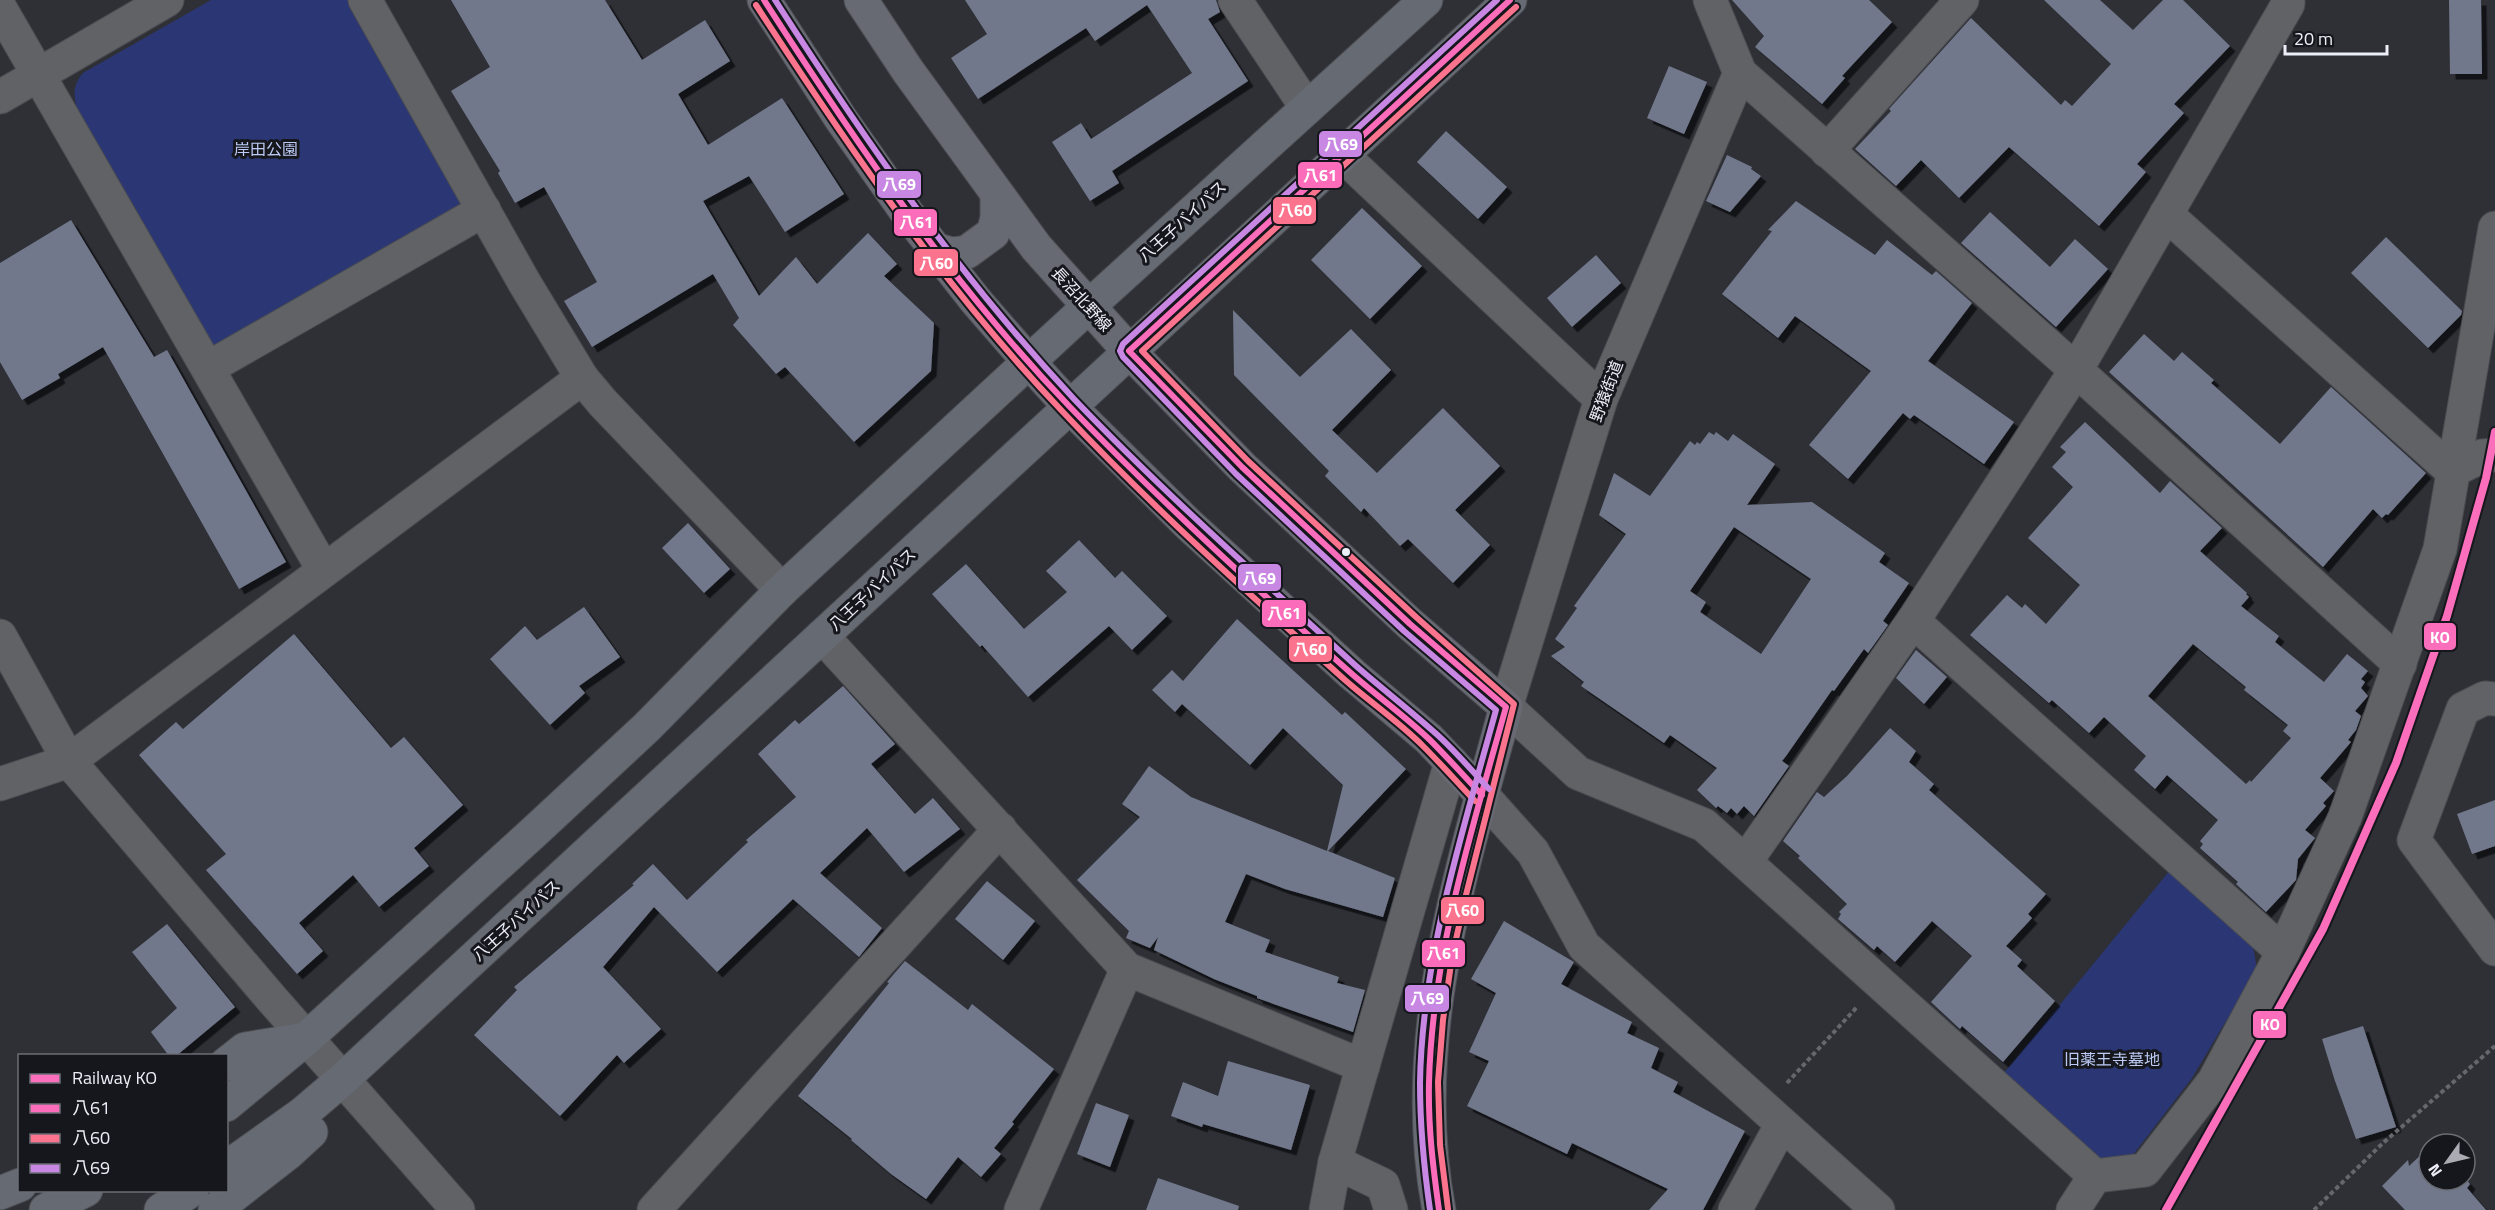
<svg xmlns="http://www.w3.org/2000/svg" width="2495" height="1210" viewBox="0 0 2495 1210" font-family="'Titillium Web','Noto Sans JP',sans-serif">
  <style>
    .green { fill: #2b3775 }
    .building { fill: #72788b; fill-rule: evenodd; filter: url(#shadow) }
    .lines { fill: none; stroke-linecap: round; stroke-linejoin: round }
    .minor-casing { stroke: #4a4c51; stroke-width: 35 }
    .major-casing { stroke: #4a4c51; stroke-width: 35 }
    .highway-casing { stroke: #4a4c51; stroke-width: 35 }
    .path { stroke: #65676c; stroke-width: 4; stroke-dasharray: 4.5 3; stroke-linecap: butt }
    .minor { stroke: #606266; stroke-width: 33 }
    .major { stroke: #676a72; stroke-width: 33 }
    .highway { stroke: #666a72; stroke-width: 33 }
    .bus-1-casing { stroke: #15171c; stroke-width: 10 }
    .bus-2-casing { stroke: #15171c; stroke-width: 10 }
    .bus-3-casing { stroke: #15171c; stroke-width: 10 }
    .bus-1 { stroke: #fb6dba; stroke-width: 6 }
    .bus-2 { stroke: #fc738d; stroke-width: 6 }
    .bus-3 { stroke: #c787e3; stroke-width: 6 }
    .rail-1-casing { stroke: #15171c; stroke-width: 12 }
    .rail-1 { stroke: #fb6ebc; stroke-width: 8 }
    .bus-dot { fill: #eceff7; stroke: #15171c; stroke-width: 2 }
    .labels { text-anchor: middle; stroke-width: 6; stroke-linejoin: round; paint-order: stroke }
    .park-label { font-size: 16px; fill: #bccaf5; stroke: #15171c }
    .street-label { font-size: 16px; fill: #eceff7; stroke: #15171c }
    .line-badge { stroke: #15171c; stroke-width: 2 }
    .badge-label { font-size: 16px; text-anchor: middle; font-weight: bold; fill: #fff }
  </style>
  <defs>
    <filter id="shadow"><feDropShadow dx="5.5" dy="5.5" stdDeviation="0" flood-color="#0009"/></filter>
  </defs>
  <rect width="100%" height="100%" fill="#2e3036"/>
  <g class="green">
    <path d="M211,0H349L463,204L229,346L212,344L201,329L77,108C73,94 73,85 83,73Z"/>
    <polygon points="2171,869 2252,940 2257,969 2192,1078 2129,1160 2102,1161 2004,1073"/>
  </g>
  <g class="building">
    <polygon points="451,0 605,0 642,60 705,20 730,61 678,94 708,145 782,98 844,194 785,232 749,176 703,201 759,296 796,257 817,284 868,233 897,264 884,276 934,323 931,371 854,442 785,367 776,374 733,325 739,318 713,274 592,347 564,301 597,282 544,187 515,203 498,173 500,171 451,91 490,67"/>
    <polygon points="965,0 1216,0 1220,12 1208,19 1248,81 1112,171 1119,183 1090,201 1052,142 1081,123 1091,139 1192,73 1147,5 1095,41 1086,28 978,99 951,58 987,34"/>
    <polygon points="1732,0 1869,0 1892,22 1842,76 1845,78 1822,104 1755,47 1764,36"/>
    <polygon points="2044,0 2100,0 2133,30 2163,0 2183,0 2230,46 2174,104 2184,113 2137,164 2146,172 2099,226 2009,147 1959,198 1921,160 1896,186 1855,149 1891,111 1889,109 1971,18 2061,105 2065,100 2072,106 2111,64"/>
    <polygon points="2449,0 2481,0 2482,74 2450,74"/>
    <polygon points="1669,66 1707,82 1684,134 1647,118"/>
    <polygon points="1446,131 1507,187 1478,219 1417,162"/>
    <polygon points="1727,155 1752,167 1751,169 1761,176 1730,212 1706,201"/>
    <polygon points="1796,201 1875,255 1887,240 1932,275 1936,271 1972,303 1928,361 2014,422 1984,464 1914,415 1910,419 1903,413 1848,479 1809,445 1871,371 1795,316 1778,338 1722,294 1772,231 1768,230"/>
    <polygon points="1362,208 1422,266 1370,319 1311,260"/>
    <polygon points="1990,212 2050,267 2075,239 2108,269 2056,327 1961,243"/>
    <polygon points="71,220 154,357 167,350 286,562 239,589 103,347 58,374 60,378 22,400 0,362 0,263"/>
    <polygon points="2386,237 2462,311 2461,315 2428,348 2351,273"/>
    <polygon points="1596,255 1621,283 1572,327 1547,298"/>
    <polygon points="1233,310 1300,377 1351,329 1391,370 1332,430 1377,473 1443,408 1500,466 1455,510 1490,545 1453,583 1408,539 1400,546 1364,508 1361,512 1325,476 1329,471 1234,375"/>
    <polygon points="2144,334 2174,361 2182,352 2214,380 2211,383 2280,444 2331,387 2426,473 2388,515 2386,514 2382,518 2373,509 2323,567 2109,372"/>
    <path d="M2085,422L2160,493L2170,481L2222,528L2200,551L2247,593L2246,594L2249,597L2241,606L2279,636L2275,642L2324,682L2347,654L2368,671L2361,679L2365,682L2361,688L2368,696L2355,711L2361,716L2356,730L2348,740L2351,742L2320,778L2334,791L2323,803L2326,806L2305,830L2315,838L2298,859L2296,880L2266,912L2236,884L2238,882L2200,848L2203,844L2200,841L2218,820L2167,775L2155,789L2134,770L2146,756L2104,717L2089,733L2052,700L2049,703L1970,635L2007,595L2022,608L2025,604L2046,624L2080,585L2028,538L2073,487L2052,467L2066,452L2060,447ZM2193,644L2246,687L2244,690L2288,725L2283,731L2291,738L2251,782L2250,780L2246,784L2148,696Z"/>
    <path d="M1709,432L1714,435L1716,432L1728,441L1733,434L1775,464L1747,505L1812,502L1885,553L1879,562L1909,583L1883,621L1888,625L1868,653L1864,649L1834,691L1832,690L1786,756L1782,761L1789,766L1754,816L1744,806L1737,814L1731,808L1727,813L1718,806L1716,808L1697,790L1717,768L1670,735L1664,743L1581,686L1584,682L1551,656L1565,647L1555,639L1577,608L1574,606L1626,534L1599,515L1614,473L1650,496L1690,441L1695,445L1697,442L1700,444ZM1734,527L1811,579L1761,654L1700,612L1706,602L1690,591Z"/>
    <polygon points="688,523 730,569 704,593 662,548"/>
    <polygon points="1079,540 1115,578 1122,571 1167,616 1132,650 1109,626 1028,697 982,645 980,647 932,594 966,564 1024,629 1067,592 1046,571"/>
    <polygon points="584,607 620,657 579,686 585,693 550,725 490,659 525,626 537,640"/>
    <polygon points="1237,619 1342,715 1345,712 1406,769 1328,851 1395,878 1383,917 1285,889 1246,874 1225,922 1270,940 1265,952 1339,977 1337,983 1365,990 1353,1032 1257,998 1257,996 1214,979 1154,950 1158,937 1150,948 1126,938 1129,931 1077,880 1140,817 1122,804 1149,766 1191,797 1327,851 1343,785 1283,728 1250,765 1182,704 1175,712 1152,690 1172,670 1183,681"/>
    <polygon points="294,634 391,748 404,737 463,805 414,848 429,866 379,907 353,875 299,923 323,951 297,974 206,870 226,854 139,755 176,722 183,729"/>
    <polygon points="1916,650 1947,677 1924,704 1896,678"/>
    <polygon points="843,686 895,744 871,764 915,814 933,798 960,829 904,872 867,828 820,873 882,928 859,957 793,899 717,972 654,907 603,967 661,1029 624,1063 617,1055 560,1116 474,1035 517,990 514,987 634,885 632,884 653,864 687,900 748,842 746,840 796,797 758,754 795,720 799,724"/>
    <polygon points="1890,728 1916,751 1909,762 1934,784 1929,790 2046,894 2028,914 2032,918 2006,946 2022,960 2017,966 2055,1001 2003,1062 1962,1026 1960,1029 1931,1002 1972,956 1932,921 1895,962 1877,946 1874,950 1838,919 1841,914 1839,912 1847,904 1798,858 1800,856 1783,841 1817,792 1824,797 1847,776"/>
    <polygon points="2495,800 2495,846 2472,854 2457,814"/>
    <polygon points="987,881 1035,921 1003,960 955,919"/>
    <polygon points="1504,921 1574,962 1561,984 1632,1022 1627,1033 1659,1048 1651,1068 1678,1082 1673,1092 1745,1131 1703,1210 1649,1210 1668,1189 1572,1143 1567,1154 1467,1106 1489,1061 1469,1052 1496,993 1471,979"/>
    <polygon points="167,924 235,1007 176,1056 169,1056 151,1032 177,1008 132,952"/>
    <polygon points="905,961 968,1010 972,1004 1054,1069 1012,1122 1014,1124 994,1148 1001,1154 981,1177 958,1157 926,1199 891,1174 851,1140 852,1139 798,1096 889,983 887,982"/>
    <polygon points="2363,1026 2396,1127 2356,1139 2335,1081 2322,1039"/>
    <polygon points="1228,1061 1310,1085 1291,1150 1203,1124 1202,1127 1171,1116 1183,1082 1218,1096"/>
    <polygon points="1096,1103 1129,1115 1110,1167 1077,1154"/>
    <polygon points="2424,1152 2429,1155 2429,1180 2465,1180 2465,1178 2470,1184 2467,1188 2486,1210 2405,1210 2382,1186 2408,1160 2409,1166"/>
    <polygon points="1158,1178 1239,1206 1238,1210 1146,1210"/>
  </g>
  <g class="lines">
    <defs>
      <g id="minor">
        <polyline points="365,0 524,282 582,378 603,403 782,590"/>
        <polyline points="1235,0 1307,108"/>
        <polyline points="1710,0 1740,73 1601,399 1506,707 1578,773 1704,825 2095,1176"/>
        <polyline points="0,8 323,569"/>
        <polyline points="1740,73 2076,370 2400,664"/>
        <polyline points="0,97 167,0"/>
        <polyline points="1827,151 1962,0"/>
        <polyline points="1341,154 1601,399"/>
        <polyline points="2166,214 2452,471 2482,456 2495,455"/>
        <polyline points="208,368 484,210"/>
        <polyline points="1913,621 2283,952"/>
        <polyline points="0,636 69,761 271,998 458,1210"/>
        <polyline points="822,636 1127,969 1363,1066"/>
        <polyline points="2495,699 2485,698 2463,709 2414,840 2495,949"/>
        <polyline points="0,784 69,761 582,378"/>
        <polyline points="1482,795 1533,852 1584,946 1878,1210"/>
        <polyline points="1746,861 1913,621 2076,370 2288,4 2288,0"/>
        <polyline points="1335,1162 1383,1185 1391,1210"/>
        <polyline points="654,1210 1000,829"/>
        <polyline points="1021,1210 1127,969"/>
        <polyline points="1326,1210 1335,1162 1451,762"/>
        <polyline points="1735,1210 1782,1124"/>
        <polyline points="2073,1210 2095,1176 2145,1170 2214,1081 2283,952 2345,817 2440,549 2495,228"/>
      </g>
      <g id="major">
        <polyline points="764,0 841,119 907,213 976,301 1029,362 1069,406 1187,523 1352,674 1429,739 1482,795"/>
        <path d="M861,0L908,71L1036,247L1129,351L1242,467L1410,624L1506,707C1462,870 1406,1039 1439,1210"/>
        <polyline points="938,250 952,254 967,252 993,233 997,218 997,194"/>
      </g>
      <g id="highway">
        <polyline points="226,1064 245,1049 306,1039"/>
        <polyline points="226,1105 307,1038 534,832 647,727 782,590 1088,307 1426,0"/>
        <polyline points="226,1168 302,1114 343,1079 1510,0"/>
        <polyline points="0,1193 20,1185"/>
        <polyline points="46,1210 86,1190"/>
        <polyline points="161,1210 192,1190"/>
        <polyline points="215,1210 287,1154 311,1132"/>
      </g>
    </defs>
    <use href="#minor" class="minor-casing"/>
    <use href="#major" class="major-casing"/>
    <use href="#highway" class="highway-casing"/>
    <g class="path">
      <polyline points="1787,1083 1857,1007"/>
      <polyline points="2314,1210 2383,1143 2495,1046"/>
    </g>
    <use href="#minor" class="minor"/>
    <use href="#major" class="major"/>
    <use href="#highway" class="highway"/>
    <defs>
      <g id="bus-1">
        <path d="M764,0C856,143 951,283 1069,406C1158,499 1255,588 1352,674C1377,696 1405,716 1430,740C1448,758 1465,777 1482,795"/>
        <path d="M1439,1210C1433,1167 1428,1126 1429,1083C1432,955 1472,829 1506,707L1410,624L1242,467L1129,351L1510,0"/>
      </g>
      <g id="bus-2">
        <path d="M756,5C849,148 944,287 1062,411C1151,506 1248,593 1345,680C1370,702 1399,722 1423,746C1441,764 1458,783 1475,801"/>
        <polyline points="1448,1209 1440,1145 1438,1082 1443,1020 1452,957 1466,895 1514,704 1416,617 1248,461 1142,351 1516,7"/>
      </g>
      <g id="bus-3">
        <path d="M775,0C866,142 958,275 1074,399C1163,492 1260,578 1355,665C1380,687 1407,708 1433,731C1453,748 1470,769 1489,789"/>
        <path d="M1430,1210C1424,1168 1420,1126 1420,1083C1422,957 1463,831 1496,710L1404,631L1236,474L1123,357L1120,351L1123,344L1497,0"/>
      </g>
    </defs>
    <use href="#bus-1" class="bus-1-casing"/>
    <use href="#bus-2" class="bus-2-casing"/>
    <use href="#bus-3" class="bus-3-casing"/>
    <use href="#bus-1" class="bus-1"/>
    <use href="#bus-2" class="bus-2"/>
    <use href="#bus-3" class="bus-3"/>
    <defs>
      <polyline id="rail-1" points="2166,1210 2323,929 2396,763 2447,616 2486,478 2495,432"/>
    </defs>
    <use href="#rail-1" class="rail-1-casing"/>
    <use href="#rail-1" class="rail-1"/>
  </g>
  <circle class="bus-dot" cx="1346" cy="552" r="5"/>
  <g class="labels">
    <g class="park-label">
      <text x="266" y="155">岸田公園</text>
      <text x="2112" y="1065">旧薬王寺墓地</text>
    </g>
    <g class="street-label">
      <text transform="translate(1182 221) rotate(-42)" y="6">八王子バイパス</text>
      <text transform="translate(1082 299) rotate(48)" y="6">長沼北野線</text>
      <text transform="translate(1606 391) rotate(-69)" y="6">野猿街道</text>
      <text transform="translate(872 589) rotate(-43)" y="6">八王子バイパス</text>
      <text transform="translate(516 920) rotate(-42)" y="6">八王子バイパス</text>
    </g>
  </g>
  <g class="line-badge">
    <rect x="1318" y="130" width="45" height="28" rx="6" fill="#c787e3"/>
    <rect x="1297" y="161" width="46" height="28" rx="6" fill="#fb6dba"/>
    <rect x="876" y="170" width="46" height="29" rx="6" fill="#c787e3"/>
    <rect x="1272" y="196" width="45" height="29" rx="6" fill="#fc738d"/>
    <rect x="893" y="208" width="45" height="29" rx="6" fill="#fb6dba"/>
    <rect x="913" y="248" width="46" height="29" rx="6" fill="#fc738d"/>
    <rect x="1237" y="563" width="45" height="29" rx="6" fill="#c787e3"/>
    <rect x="1261" y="599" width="46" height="29" rx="6" fill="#fb6dba"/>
    <rect x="2423" y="622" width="34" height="29" rx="6" fill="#fb6ebc"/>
    <rect x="1288" y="635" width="45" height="28" rx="6" fill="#fc738d"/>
    <rect x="1440" y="896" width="45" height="29" rx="6" fill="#fc738d"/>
    <rect x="1421" y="939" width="45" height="29" rx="6" fill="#fb6dba"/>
    <rect x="1404" y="984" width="46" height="29" rx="6" fill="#c787e3"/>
    <rect x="2252" y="1010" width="35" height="29" rx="6" fill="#fb6ebc"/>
  </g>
  <g class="badge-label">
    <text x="1341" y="150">八69</text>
    <text x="1320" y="181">八61</text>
    <text x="899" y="190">八69</text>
    <text x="1295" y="216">八60</text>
    <text x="916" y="228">八61</text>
    <text x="936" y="269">八60</text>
    <text x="1259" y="584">八69</text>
    <text x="1284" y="619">八61</text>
    <text x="2440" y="643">KO</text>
    <text x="1310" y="655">八60</text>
    <text x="1462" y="916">八60</text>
    <text x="1443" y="959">八61</text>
    <text x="1427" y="1004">八69</text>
    <text x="2270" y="1030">KO</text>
  </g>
  <rect x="18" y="1054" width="210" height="138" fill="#15171c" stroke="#6b6d74" stroke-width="1.5"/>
  <rect x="30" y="1074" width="30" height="9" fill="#fb6ebc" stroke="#6b6d74" stroke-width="1.5"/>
  <text x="72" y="1084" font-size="18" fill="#eceff7">Railway KO</text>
  <rect x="30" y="1104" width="30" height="9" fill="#fb6dba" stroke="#6b6d74" stroke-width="1.5"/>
  <text x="72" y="1114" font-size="18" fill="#eceff7">八61</text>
  <rect x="30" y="1134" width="30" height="9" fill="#fc738d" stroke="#6b6d74" stroke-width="1.5"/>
  <text x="72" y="1144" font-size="18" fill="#eceff7">八60</text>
  <rect x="30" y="1164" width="30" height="9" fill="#c787e3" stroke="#6b6d74" stroke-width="1.5"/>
  <text x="72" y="1174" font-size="18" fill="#eceff7">八69</text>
  <g transform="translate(2447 1162) rotate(236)"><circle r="28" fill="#15171c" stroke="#6b6d74" stroke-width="1.5"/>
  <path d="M0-4.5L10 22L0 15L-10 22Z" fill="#aaacb3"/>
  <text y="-9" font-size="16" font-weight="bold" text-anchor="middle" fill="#eceff7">N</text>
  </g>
  <path d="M2285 45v9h102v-9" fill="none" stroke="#eceff7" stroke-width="3"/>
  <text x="2294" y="45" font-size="18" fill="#eceff7" stroke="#15171c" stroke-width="4.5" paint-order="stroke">20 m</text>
</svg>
